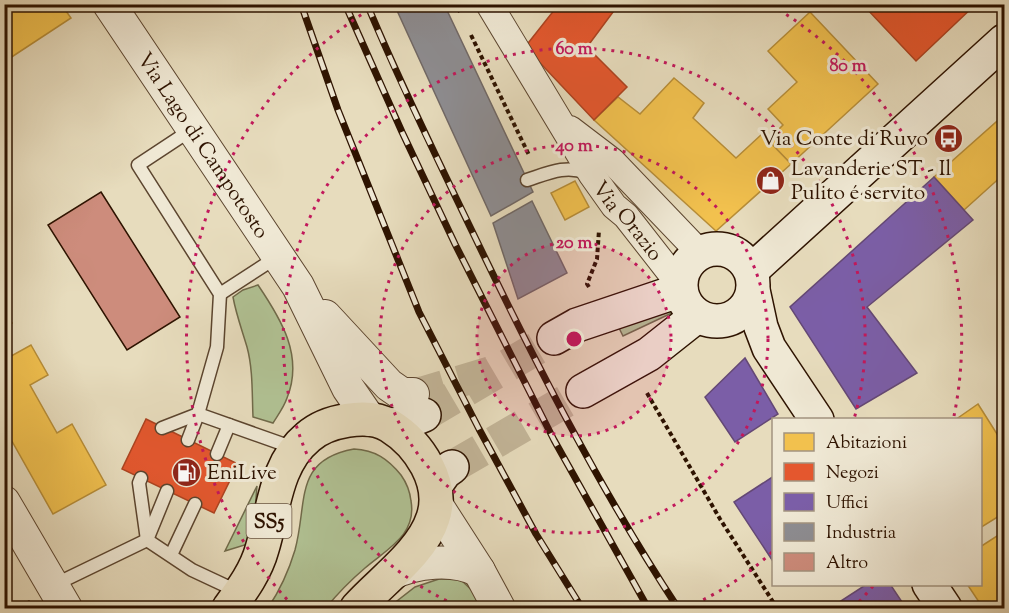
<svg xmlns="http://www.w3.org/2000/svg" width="1009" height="613" viewBox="0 0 1009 613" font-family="'Sorts Mill Goudy',serif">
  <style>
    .green { fill: #b1c294; stroke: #706a4a; stroke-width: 1.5 }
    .homes { fill: #f2c14e; stroke: #b78d37; stroke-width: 1.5 }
    .shops { fill: #e4572e; stroke: #ad4320; stroke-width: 1.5 }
    .offices { fill: #7b5ea7; stroke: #644875; stroke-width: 1.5 }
    .industry { fill: #8d8d92; stroke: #706866; stroke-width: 1.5 }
    .building { fill: #cd8c7c; stroke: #2e1300; stroke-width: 1.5 }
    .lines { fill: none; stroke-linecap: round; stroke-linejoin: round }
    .tertiary-tunnel { stroke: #c2b497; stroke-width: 32; stroke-dasharray: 32 16; stroke-linecap: butt }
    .secondary-tunnel { stroke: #c2b497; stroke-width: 33; stroke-dasharray: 33 16; stroke-linecap: butt }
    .service-casing { stroke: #5c452f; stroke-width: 15 }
    .minor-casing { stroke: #5c452f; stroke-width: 28 }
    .tertiary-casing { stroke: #5c452f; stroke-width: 34 }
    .secondary-casing { stroke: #2e1300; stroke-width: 36 }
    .primary-casing { stroke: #2e1300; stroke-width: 36 }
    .path { stroke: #2e1300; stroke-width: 4; stroke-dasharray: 4.5 3; stroke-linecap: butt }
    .service { stroke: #efe8d4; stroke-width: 12 }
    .minor { stroke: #efe8d4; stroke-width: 26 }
    .tertiary { stroke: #efe8d4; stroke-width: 32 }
    .secondary { stroke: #efe8d4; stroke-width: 33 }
    .primary { stroke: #e7dcbd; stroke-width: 33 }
    .rail-casing { stroke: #2e1300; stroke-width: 7 }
    .rail { stroke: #efe8d4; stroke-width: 4.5; stroke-dasharray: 14; stroke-linecap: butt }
    .ring { fill: none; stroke: #c2185b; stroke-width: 3; stroke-dasharray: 3 6 }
    .labels { text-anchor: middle; stroke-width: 6; stroke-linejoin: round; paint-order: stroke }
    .shield { fill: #efe8d4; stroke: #685340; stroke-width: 1.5 }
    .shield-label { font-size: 20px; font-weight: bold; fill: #2e1300 }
    .poi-label { font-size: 21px; fill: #2e1300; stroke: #efe8d4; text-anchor: start }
    .street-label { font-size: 21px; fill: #2e1300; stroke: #efe8d4 }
    .centre { fill: #c2185b; stroke: #efe8d4; stroke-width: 3 }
    .ring-label { font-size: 18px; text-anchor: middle; font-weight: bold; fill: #c2185b; stroke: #efe8d4; stroke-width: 6; stroke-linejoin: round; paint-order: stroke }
  </style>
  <rect width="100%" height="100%" fill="#e7dcbd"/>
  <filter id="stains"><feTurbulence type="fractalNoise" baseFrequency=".00333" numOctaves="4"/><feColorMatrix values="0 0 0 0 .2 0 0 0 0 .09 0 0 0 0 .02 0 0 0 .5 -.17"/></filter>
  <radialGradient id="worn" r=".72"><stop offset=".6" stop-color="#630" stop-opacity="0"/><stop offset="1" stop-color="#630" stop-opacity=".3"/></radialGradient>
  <g class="green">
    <path d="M258,285C281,319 304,356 287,398C284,407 278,415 273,423L253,417C252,394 253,369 247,347C242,330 236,314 233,297L243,290Z"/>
    <polygon points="673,303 676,311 623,336 617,324"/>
    <path d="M354,449C375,450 388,459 401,475C406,482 410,492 411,501C417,535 387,549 365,568C351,580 337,594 326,608H268C280,590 289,570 295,550C308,502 293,460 354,449Z"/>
    <polygon points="257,486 255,510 248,544 225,551"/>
    <polygon points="439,579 460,579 480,598 469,608 388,608 415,587"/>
  </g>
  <g class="homes">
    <polygon points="4,4 61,4 71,18 4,62"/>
    <polygon points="810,12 878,84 791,164 768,140 783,125 768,109 797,82 768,51"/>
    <polygon points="674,78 704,103 693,118 736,158 762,134 791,164 716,231 594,120 618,97 640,114"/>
    <polygon points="1004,115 1004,174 964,210 934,177"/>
    <polygon points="575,181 589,207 565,220 551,193"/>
    <polygon points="4,311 12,323 4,328"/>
    <polygon points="31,345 48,375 30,385 57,433 72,424 106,485 53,514 4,427 4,360"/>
    <polygon points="978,404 1004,445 1004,513 980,528 980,420 955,420"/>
    <polygon points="1000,534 1004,541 1004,608 983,608 967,584 980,584 980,547"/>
  </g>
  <g class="shops">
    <polygon points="559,4 619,4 587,47 627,87 594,120 525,47"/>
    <polygon points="867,4 976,4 916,61 865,7"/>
    <polygon points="146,419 238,464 214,513 122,469"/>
  </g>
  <g class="offices">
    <polygon points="934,177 973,220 867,307 917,373 856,409 790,307"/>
    <polygon points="745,358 778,414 735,442 705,397"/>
    <polygon points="774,476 774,563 734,502"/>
    <polygon points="867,584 890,584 906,608 830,608"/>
  </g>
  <g class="industry">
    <polygon points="394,4 444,4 533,192 491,216"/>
    <polygon points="532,201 567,273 518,299 493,223"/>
  </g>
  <g class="building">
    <polygon points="101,192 180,317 127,350 48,225"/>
    <polygon points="29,601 33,608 15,608"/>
  </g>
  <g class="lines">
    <polyline class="tertiary-tunnel" points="413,394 424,392 498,370"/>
    <g class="secondary-tunnel">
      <polyline points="424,415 554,338"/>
      <polyline points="452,467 583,391"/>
    </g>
    <defs>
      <g id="service">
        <path d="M527,180C546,174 566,164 586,173"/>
        <polyline points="220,294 277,257"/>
        <polyline points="162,428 198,414 294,448"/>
        <polyline points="188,440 198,414 217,347 220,294 138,165 191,130"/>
        <polyline points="217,454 229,425"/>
        <polyline points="141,478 139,483 147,540 192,570 239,592"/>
        <polyline points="171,555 195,504"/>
        <polyline points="54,585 147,540 167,491"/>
      </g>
      <g id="minor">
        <path id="s1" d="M489,4L592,175L614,206L626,216L680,285"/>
        <polyline points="570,129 612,161 700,253"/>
      </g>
      <g id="tertiary">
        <path id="s2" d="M109,4L298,286L348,388L370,420"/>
        <polyline points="325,316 389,385 402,394 413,394"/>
        <polyline points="4,502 66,608"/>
        <polyline points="436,504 479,571 499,608"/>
        <path d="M391,574C415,562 453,557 479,571"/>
      </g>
      <g id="secondary">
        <circle cx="717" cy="285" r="36"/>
        <polyline points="751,271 1004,41"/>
        <polyline points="753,290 761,327 769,348 817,420"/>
        <polyline points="554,338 577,325 681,290"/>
        <polyline points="583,391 649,354 697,316"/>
        <polyline points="390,425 402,424 424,415"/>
        <polyline points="435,486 445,472 452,467"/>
        <polyline points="929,584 945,608"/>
      </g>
      <path id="primary" d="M229,608C242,590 256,571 262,549C274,510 275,464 308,437C326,421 368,412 390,426C419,444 445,483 433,518C422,553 380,582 357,608"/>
    </defs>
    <use href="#service" class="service-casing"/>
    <use href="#minor" class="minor-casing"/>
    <use href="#tertiary" class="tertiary-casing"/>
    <use href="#secondary" class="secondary-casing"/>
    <use href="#primary" class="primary-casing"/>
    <g class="path">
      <polyline points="456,4 460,12"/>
      <polyline points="471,35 529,155"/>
      <polyline points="589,287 587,284 597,259 599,230"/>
      <polyline points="647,393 720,519 777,608"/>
    </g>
    <use href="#service" class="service"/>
    <use href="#minor" class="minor"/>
    <use href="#tertiary" class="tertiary"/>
    <use href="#secondary" class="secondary"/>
    <use href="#primary" class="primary"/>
    <defs>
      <g id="rail">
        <polyline points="301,4 338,110 419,312 479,429 536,534 582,608"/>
        <polyline points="345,4 402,132 455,244 554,440 648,608"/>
        <path d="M367,4C399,81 436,156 472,231C534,360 599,488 678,608"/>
      </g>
    </defs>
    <use href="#rail" class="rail-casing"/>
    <use href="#rail" class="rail"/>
  </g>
  <circle cx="574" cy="339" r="97" fill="#c2185b" fill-opacity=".12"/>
  <g class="ring">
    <circle cx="574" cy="339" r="97"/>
    <circle cx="574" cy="339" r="194"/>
    <path d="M772 552A291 291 0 0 1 685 608M463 608A291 291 0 1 1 854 419"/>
    <path d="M873 586A388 388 0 0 1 855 606M293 606A388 388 0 0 1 377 5M771 5A388 388 0 0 1 954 416"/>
  </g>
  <defs>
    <symbol id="bus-disc" viewBox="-11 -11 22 22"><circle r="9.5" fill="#8f2418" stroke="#efe8d4"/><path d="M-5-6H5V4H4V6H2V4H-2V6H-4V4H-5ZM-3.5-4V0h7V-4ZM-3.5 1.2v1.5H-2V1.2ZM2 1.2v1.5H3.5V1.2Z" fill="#fff"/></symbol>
    <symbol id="shop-disc" viewBox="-11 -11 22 22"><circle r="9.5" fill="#8f2418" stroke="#efe8d4"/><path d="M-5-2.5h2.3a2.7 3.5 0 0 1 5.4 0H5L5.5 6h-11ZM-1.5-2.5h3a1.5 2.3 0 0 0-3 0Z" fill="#fff"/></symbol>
    <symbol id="fuel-disc" viewBox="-11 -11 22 22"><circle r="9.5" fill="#8f2418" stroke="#efe8d4"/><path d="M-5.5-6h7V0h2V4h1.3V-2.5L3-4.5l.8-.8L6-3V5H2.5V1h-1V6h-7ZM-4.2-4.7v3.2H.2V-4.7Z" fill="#fff"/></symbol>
  </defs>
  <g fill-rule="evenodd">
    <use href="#bus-disc" x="932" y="122" width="33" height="33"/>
    <use href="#shop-disc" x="754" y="164" width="33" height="33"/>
    <use href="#fuel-disc" x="170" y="456" width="33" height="33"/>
  </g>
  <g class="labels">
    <rect class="shield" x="246.5" y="504" width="45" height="34" rx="4.5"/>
    <g class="shield-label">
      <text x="269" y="528">SS5</text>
    </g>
    <g class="poi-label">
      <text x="928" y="145" text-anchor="end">Via Conte di Ruvo</text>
      <text x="791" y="175">Lavanderie ST - Il<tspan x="791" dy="24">Pulito é servito</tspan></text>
      <text x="207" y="479">EniLive</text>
    </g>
    <g class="street-label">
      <text dy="7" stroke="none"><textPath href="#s2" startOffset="170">Via Lago di Campotosto</textPath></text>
      <text dy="7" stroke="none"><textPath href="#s1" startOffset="258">Via Orazio</textPath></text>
    </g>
  </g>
  <circle cx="574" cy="339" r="9" class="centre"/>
  <g class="ring-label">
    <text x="574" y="54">60 m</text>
    <text x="848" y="71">80 m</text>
    <text x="574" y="151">40 m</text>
    <text x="574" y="248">20 m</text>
  </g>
  <rect width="1009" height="613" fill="none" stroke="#e7dcbd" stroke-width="24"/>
  <rect x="6" y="6" width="997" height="601" fill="none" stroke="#2e1300" stroke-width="3"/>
  <rect x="12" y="12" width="985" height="589" fill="none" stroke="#2e1300" stroke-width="1.5"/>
  <rect x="772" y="418" width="210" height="168" fill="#efe8d4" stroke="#a2937f" stroke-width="1.5"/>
  <rect x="784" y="433" width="30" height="18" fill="#f2c14e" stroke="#a2937f" stroke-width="1.5"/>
  <text x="826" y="448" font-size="18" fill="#2e1300">Abitazioni</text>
  <rect x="784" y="463" width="30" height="18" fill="#e4572e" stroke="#a2937f" stroke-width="1.5"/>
  <text x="826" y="478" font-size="18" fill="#2e1300">Negozi</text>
  <rect x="784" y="493" width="30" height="18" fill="#7b5ea7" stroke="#a2937f" stroke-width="1.5"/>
  <text x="826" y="508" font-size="18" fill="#2e1300">Uffici</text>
  <rect x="784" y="523" width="30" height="18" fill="#8d8d92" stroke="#a2937f" stroke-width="1.5"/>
  <text x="826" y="538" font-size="18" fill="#2e1300">Industria</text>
  <rect x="784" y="553" width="30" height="18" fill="#cd8c7c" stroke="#a2937f" stroke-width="1.5"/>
  <text x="826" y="568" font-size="18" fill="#2e1300">Altro</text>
  <rect width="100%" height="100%" filter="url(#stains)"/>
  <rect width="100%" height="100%" fill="url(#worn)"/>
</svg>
